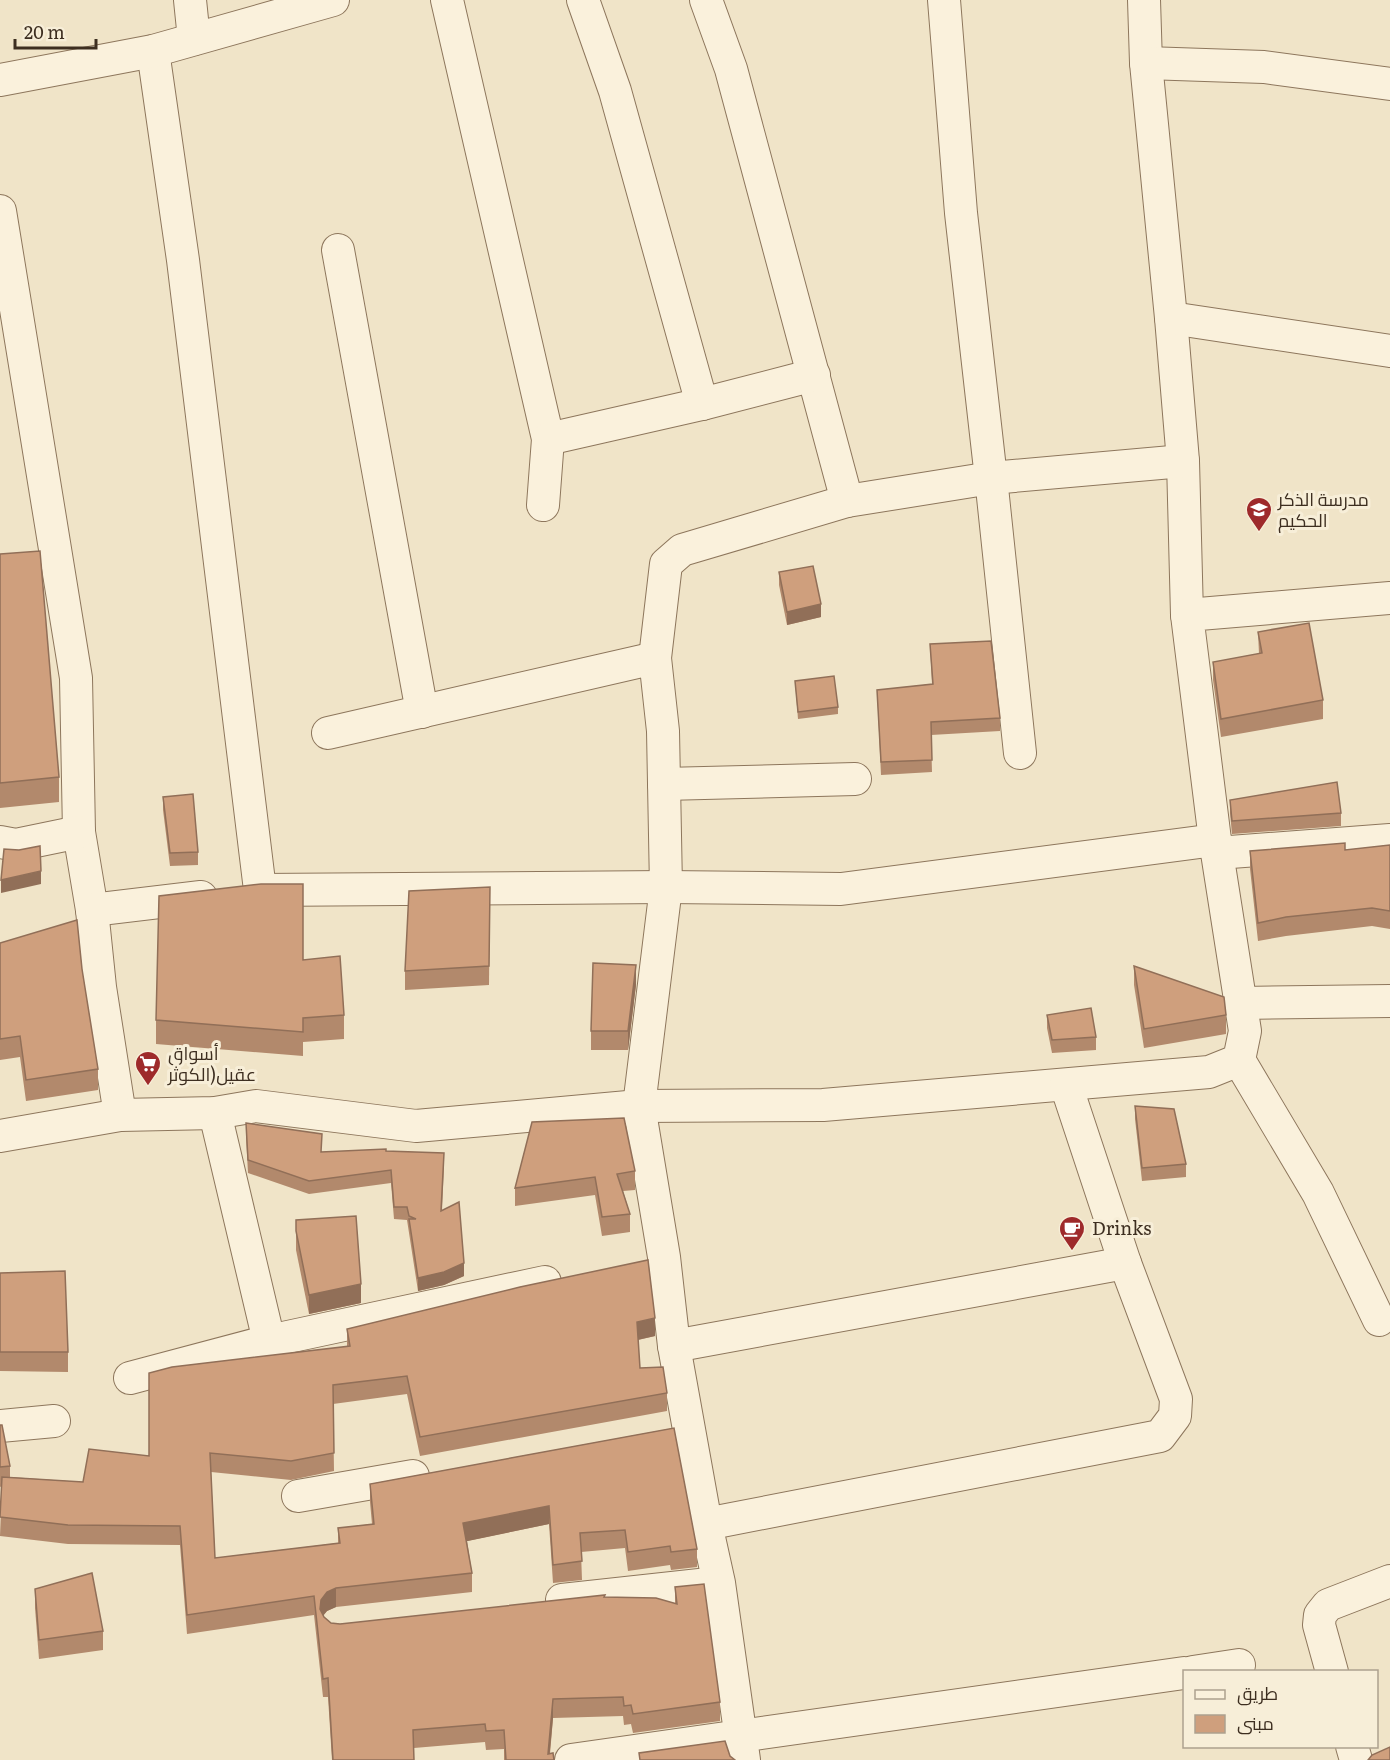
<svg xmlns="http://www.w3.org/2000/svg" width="1390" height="1760" viewBox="0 0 1390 1760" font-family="Literata,Cairo,serif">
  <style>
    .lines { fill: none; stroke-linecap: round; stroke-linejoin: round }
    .minor-casing { stroke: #8d765c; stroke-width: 34 }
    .minor { stroke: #faf1dc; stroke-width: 32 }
    .wall { fill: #b2896c }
    .shaded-wall { fill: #916f58 }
    .building { fill: #cf9f7d; stroke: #916f58; stroke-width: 1.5 }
    .labels { text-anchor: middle; stroke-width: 6; stroke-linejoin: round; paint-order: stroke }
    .poi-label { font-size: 18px; fill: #3d2e20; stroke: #f7eed8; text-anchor: start }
  </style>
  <rect width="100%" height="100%" fill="#f0e4c8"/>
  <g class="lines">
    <defs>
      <g id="minor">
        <polyline points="190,0 194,39"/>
        <polyline points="447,0 548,439 543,505"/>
        <polyline points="583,0 615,91 702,404"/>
        <polyline points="706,0 731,69 847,501"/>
        <polyline points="944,0 961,213 991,478 1020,753"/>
        <polyline points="1144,0 1146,63 1171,318 1183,461 1187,615"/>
        <polyline points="153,51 183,260 260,890"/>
        <polyline points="1146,63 1264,67 1390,84"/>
        <polyline points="0,80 153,51 333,0"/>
        <polyline points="0,211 76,678 79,832 92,910 100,987 120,1115"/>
        <polyline points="338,250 422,712"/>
        <polyline points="1171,318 1390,351"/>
        <polyline points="548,439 702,404 814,375"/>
        <polyline points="328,733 655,658"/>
        <polyline points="664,784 855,779"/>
        <polyline points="0,842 16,845 79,832"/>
        <polyline points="1217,853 1390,840"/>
        <polyline points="260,890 666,887 841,889 1215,840"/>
        <polyline points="92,910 201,897"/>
        <polyline points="1241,1003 1390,1001"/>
        <polyline points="1239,1060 1318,1193 1379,1320"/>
        <polyline points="215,1113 269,1341"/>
        <polyline points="0,1136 120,1115 215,1113 256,1106 416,1126 639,1106 823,1105 1209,1072 1239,1060 1245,1031 1215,840 1187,615 1390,598"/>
        <polyline points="674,1346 1125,1263"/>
        <polyline points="130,1378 269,1341 545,1282"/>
        <polyline points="0,1426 54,1421"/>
        <polyline points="298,1496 413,1476"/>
        <polyline points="706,1524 1160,1436 1175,1416 1176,1399 1125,1263 1066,1085"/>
        <polyline points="562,1600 718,1583"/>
        <polyline points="1193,1672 1239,1665"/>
        <polyline points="1332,1672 1319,1625 1320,1615 1328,1605 1390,1581"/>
        <polyline points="1352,1746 1356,1760"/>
        <polyline points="571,1760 1184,1673"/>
        <polyline points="744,1760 719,1583 706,1524 674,1346 664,1257 639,1106 666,887 663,731 655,658 666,564 682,550 847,501 991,478 1183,461"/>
      </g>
    </defs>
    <use href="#minor" class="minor-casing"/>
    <use href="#minor" class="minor"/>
  </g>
  <g class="wall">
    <polygon points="0,554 59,777 59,802 0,808"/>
    <polygon points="779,572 821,617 787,625 779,585"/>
    <polygon points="1258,632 1323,700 1323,719 1221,737 1213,680 1213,662 1259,654"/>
    <polygon points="930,644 1000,718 1000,731 931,735 932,772 881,775 877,690 932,684"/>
    <polygon points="795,681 838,707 838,714 798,719"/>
    <polygon points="163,797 198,852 198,865 170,866 163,810"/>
    <polygon points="1230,800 1341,813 1341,826 1232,834 1230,813"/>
    <polygon points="1390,845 1390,929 1372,926 1286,936 1258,941 1250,869 1250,851 1345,850"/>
    <polygon points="490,887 489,985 405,990 405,971"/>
    <polygon points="0,943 82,969 98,1069 98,1090 26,1101 20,1057 0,1060"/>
    <polygon points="1134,966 1226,1015 1226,1034 1144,1048 1134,985"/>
    <polygon points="636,985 628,1050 591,1050 591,1031"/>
    <polygon points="344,1015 344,1039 303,1042 303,1056 156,1044 156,1020"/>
    <polygon points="1047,1015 1096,1037 1096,1050 1052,1053 1047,1028"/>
    <polygon points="1135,1106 1186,1164 1186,1177 1142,1181 1135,1119"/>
    <polygon points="246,1136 322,1152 386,1151 444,1166 442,1211 464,1276 444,1285 418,1291 407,1220 394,1219 391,1183 309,1194 248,1173"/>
    <polygon points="635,1171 635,1190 623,1191 630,1214 630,1232 602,1236 595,1195 515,1206 515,1188"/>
    <polygon points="296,1220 361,1303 309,1314 296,1250"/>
    <polygon points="0,1273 68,1352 68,1372 0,1371"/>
    <polygon points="347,1329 655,1336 638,1340 640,1368 667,1393 667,1411 420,1456 407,1394 333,1404 334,1471 291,1480 211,1472 215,1558 338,1543 338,1528 372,1524 370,1502 370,1484 674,1428 697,1549 697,1567 671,1570 670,1565 628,1571 625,1548 581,1552 582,1580 553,1583 549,1524 467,1541 472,1573 472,1592 336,1607 327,1611 323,1616 331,1623 340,1624 605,1597 675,1603 675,1587 720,1702 720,1721 633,1733 631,1724 624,1725 623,1716 553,1718 550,1754 554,1760 504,1760 504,1749 486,1750 485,1742 414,1748 414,1760 332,1760 328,1697 323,1697 314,1615 187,1634 180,1545 68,1544 0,1536 2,1486 0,1487 0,1425 10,1466 10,1477 83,1482 149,1456 347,1346"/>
    <polygon points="35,1589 103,1631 103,1650 39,1659 35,1608"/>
  </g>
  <g class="shaded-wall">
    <polygon points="821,604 821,617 787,625 787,612"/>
    <polygon points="41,871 41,884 1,893 1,880"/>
    <polygon points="636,965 636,985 628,1050 628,1031"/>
    <polygon points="464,1263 464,1276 444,1285 418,1291 418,1278"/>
    <polygon points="361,1284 361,1303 309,1314 309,1295"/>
    <polygon points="655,1318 655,1336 637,1340 637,1322"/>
    <polygon points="549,1506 549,1524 463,1542 463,1523"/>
    <polygon points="336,1588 336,1607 327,1611 321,1618 320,1609 321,1600 327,1592"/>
    <polygon points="553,1699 553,1718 549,1760 548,1754"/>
  </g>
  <g class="building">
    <polygon points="40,551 59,777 0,783 0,554"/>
    <polygon points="813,566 821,604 787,612 779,572"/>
    <polygon points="1309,623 1323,700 1221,719 1213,662 1262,653 1258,632"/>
    <polygon points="991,641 1000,718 931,722 932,760 881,762 877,690 933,684 930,644"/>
    <polygon points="834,676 838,707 798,712 795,681"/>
    <polygon points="1337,782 1341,813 1232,821 1230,800"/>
    <polygon points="193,794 198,852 170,853 163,797"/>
    <polygon points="1345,843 1345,850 1390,845 1390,911 1372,908 1286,917 1258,923 1250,851"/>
    <polygon points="40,846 41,871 1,880 4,849 19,850"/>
    <polygon points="261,884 303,884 303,960 340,956 344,1015 303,1018 303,1032 156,1020 159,896"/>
    <polygon points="490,887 489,966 405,971 409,891"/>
    <polygon points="77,920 82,969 98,1069 26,1080 20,1036 0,1039 0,943"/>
    <polygon points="593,963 636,965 628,1031 591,1031"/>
    <polygon points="1134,966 1224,997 1226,1015 1144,1029"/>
    <polygon points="1091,1008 1096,1037 1052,1040 1047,1015"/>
    <polygon points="1135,1106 1174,1109 1186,1164 1142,1168"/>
    <polygon points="624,1118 635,1171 617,1174 630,1214 602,1217 595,1177 515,1188 532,1122"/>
    <polygon points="246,1123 322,1134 321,1152 386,1149 386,1151 444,1153 441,1211 459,1202 464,1263 444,1272 418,1278 409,1219 416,1219 409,1216 407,1207 394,1207 391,1170 309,1181 248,1160"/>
    <polygon points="356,1216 361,1284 309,1295 296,1231 296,1220"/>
    <polygon points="648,1260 655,1318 637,1322 640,1368 663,1367 667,1393 420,1437 407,1376 333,1385 334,1453 291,1461 210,1453 215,1558 340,1543 338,1528 374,1524 370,1484 674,1428 697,1549 671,1552 670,1546 628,1552 625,1530 580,1533 582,1561 553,1565 549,1506 463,1523 472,1573 336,1588 327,1592 321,1600 320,1609 324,1617 331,1623 340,1624 605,1595 604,1597 656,1598 677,1604 675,1587 704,1584 720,1702 633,1714 631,1705 624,1706 623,1697 553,1699 548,1754 553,1753 554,1760 506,1760 504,1730 486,1731 485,1724 413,1730 414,1760 333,1760 328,1678 323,1679 314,1596 187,1615 180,1526 68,1525 0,1517 2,1477 83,1482 89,1449 149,1456 149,1373 172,1367 350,1346 347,1329 520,1287"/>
    <polygon points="65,1271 68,1352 0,1352 0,1273"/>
    <polygon points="0,1425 2,1425 10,1466 0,1467"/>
    <polygon points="92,1573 103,1631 39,1640 35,1589"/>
    <polygon points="725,1741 730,1756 735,1760 640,1760 639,1753"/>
    <polygon points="1390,1747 1390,1760 1368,1760 1372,1755"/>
  </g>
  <defs>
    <symbol id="school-pin" viewBox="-11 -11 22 30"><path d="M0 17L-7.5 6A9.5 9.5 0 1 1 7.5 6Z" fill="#9e2a2b" stroke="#f7eed8"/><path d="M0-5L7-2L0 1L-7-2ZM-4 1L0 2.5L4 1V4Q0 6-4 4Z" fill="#fff"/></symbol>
    <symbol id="supermarket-pin" viewBox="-11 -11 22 30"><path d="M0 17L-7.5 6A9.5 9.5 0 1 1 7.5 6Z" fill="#9e2a2b" stroke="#f7eed8"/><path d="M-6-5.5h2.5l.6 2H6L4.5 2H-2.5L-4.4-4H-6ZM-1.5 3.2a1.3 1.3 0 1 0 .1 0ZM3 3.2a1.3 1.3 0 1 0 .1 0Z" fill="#fff"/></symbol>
    <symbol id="cafe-pin" viewBox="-11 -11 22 30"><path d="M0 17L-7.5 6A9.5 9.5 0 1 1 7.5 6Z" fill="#9e2a2b" stroke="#f7eed8"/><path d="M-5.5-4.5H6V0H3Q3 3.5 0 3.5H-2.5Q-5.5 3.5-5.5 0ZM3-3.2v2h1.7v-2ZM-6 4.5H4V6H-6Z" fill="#fff"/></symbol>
  </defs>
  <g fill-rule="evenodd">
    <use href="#school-pin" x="1244" y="495" width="30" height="40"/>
    <use href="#supermarket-pin" x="133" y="1049" width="30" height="40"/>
    <use href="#cafe-pin" x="1057" y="1214" width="30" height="40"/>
  </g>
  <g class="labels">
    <g class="poi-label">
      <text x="1278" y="506">مدرسة الذكر<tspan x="1278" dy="21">الحكيم</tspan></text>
      <text x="168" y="1060">أسواق<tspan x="168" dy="21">عقيل(الكوثر</tspan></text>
      <text x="1092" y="1235">Drinks</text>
    </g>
  </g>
  <rect x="1183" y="1670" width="195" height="78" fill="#f7eed8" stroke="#ada18e" stroke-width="1.5"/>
  <rect x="1195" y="1690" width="30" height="9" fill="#faf1dc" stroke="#ada18e" stroke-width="1.5"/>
  <text x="1237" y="1700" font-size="18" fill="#3d2e20">طريق</text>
  <rect x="1195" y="1715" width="30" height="18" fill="#cf9f7d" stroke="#ada18e" stroke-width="1.5"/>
  <text x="1237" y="1730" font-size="18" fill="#3d2e20">مبنى</text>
  <path d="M15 39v9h81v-9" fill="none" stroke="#3d2e20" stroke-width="3"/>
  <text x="24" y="39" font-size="18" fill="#3d2e20" stroke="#f7eed8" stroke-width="4.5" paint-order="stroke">20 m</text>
</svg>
